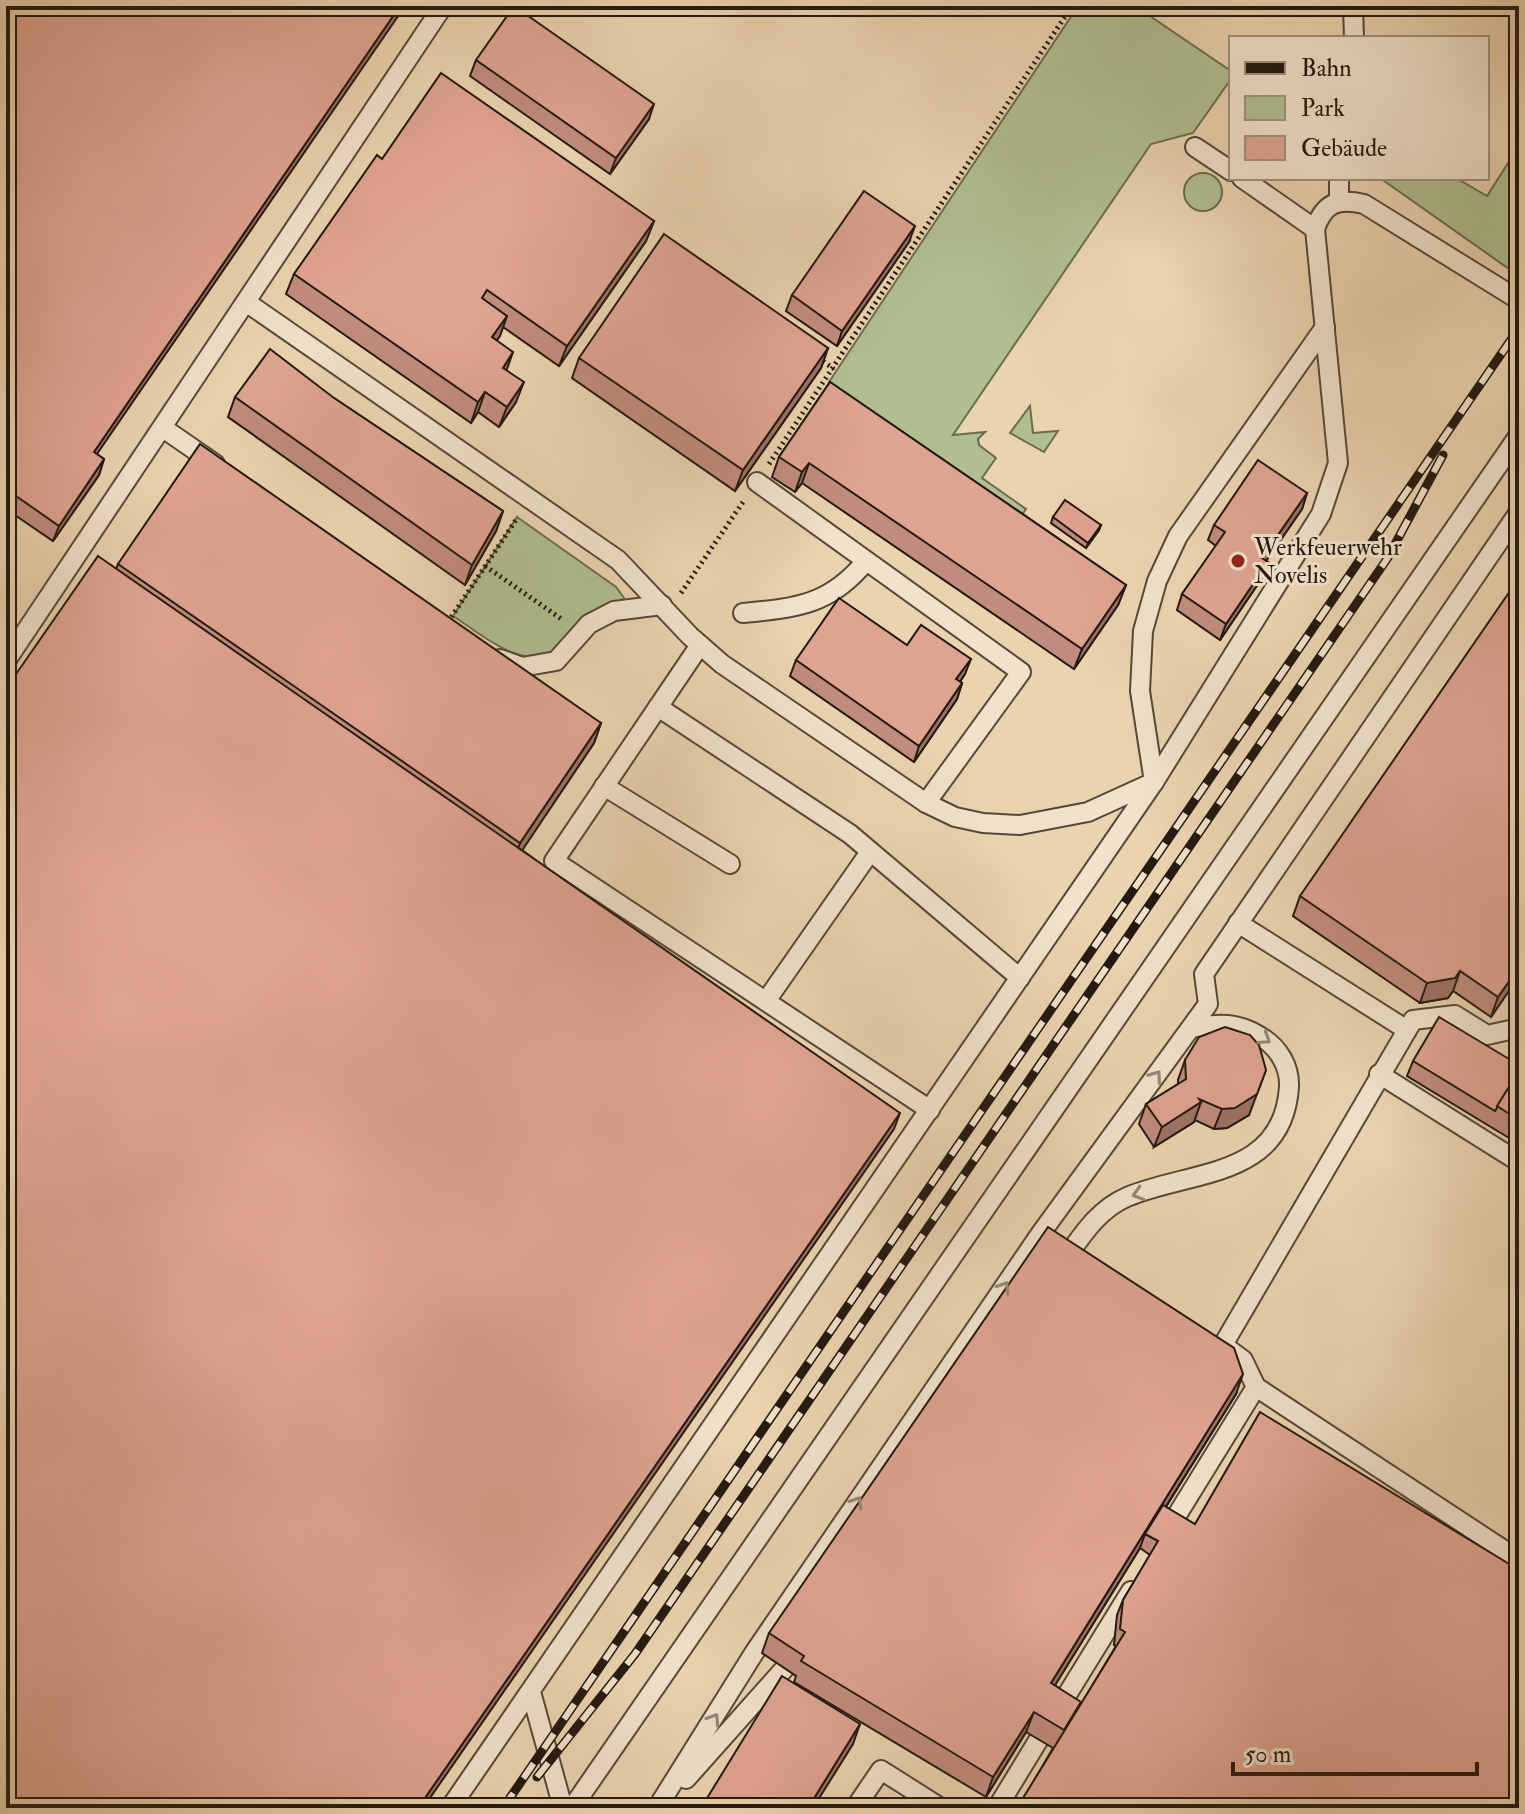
<svg xmlns="http://www.w3.org/2000/svg" width="1525" height="1814" viewBox="0 0 1525 1814" font-family="'IM FELL Double Pica',serif">
  <style>
    .green { fill: #b0be90; stroke: #6a6c50; stroke-width: 2 }
    .lines { fill: none; stroke-linecap: round; stroke-linejoin: round }
    .service-casing { stroke: #564838; stroke-width: 22 }
    .path { stroke: #241910; stroke-width: 5; stroke-dasharray: 2 4; stroke-linecap: butt }
    .service { stroke: #f1e2cb; stroke-width: 18 }
    .rail-casing { stroke: #241910; stroke-width: 9 }
    .rail { stroke: #f1e2cb; stroke-width: 6; stroke-dasharray: 18; stroke-linecap: butt }
    .wall { fill: #c08c7d; stroke: #241910; stroke-width: 2; fill-rule: evenodd }
    .shaded-wall { fill: #9c7266; stroke: #241910; stroke-width: 2 }
    .building { fill: #dfa391; stroke: #241910; stroke-width: 2 }
    .oneway { stroke: #958877 }
    .poi-dot { fill: #8f2418; stroke: #f1e2cb; stroke-width: 3 }
    .labels { text-anchor: middle; stroke-width: 6; stroke-linejoin: round; paint-order: stroke }
    .poi-label { font-size: 24px; fill: #241910; stroke: #f1e2cb; text-anchor: start }
  </style>
  <rect width="100%" height="100%" fill="#ead3af"/>
  <filter id="stains"><feTurbulence type="fractalNoise" baseFrequency=".0025" numOctaves="4"/><feColorMatrix values="0 0 0 0 .2 0 0 0 0 .09 0 0 0 0 .02 0 0 0 .5 -.17"/></filter>
  <radialGradient id="worn" r=".72"><stop offset=".6" stop-color="#630" stop-opacity="0"/><stop offset="1" stop-color="#630" stop-opacity=".3"/></radialGradient>
  <g class="green">
    <polygon points="1078,6 1135,6 1231,71 1231,79 1193,133 1151,144 953,435 985,432 978,439 979,445 996,458 982,478 1026,509 1017,522 830,390 829,382"/>
    <polygon points="1519,146 1519,276 1380,178 1456,178 1487,196"/>
    <circle cx="1203" cy="192" r="19"/>
    <polygon points="1030,406 1033,433 1058,431 1044,452 1010,433"/>
    <path d="M517,517L616,587L624,598C616,608 593,610 581,620C572,628 567,641 558,648C525,675 480,633 453,616Z"/>
  </g>
  <g class="lines">
    <defs>
      <g id="service">
        <polyline points="1353,6 1354,38"/>
        <polyline points="1195,147 1231,171"/>
        <polyline points="1242,178 1315,229"/>
        <polyline points="1339,201 1339,178"/>
        <polyline points="246,302 618,560 690,636 722,664 926,803 955,817 983,823 1020,825 1088,812 1154,782 1140,691 1143,631 1157,581 1178,536 1325,327"/>
        <polyline points="163,428 215,464"/>
        <polyline points="757,482 1021,672 926,803"/>
        <path d="M743,613C797,608 830,605 866,561"/>
        <polyline points="700,645 554,861 930,1110"/>
        <polyline points="500,659 522,667 556,661 589,624 614,611 662,605"/>
        <polyline points="6,661 443,6"/>
        <polyline points="658,707 850,834 1020,978"/>
        <polyline points="604,786 730,864"/>
        <polyline points="1238,923 1407,1030"/>
        <polyline points="766,1001 870,852"/>
        <polyline points="1519,1028 1487,1035 1455,1015 1413,1020 1223,1345 1243,1360 1256,1387 1519,1560"/>
        <polyline points="1379,1074 1519,1162"/>
        <path d="M1063,1262C1081,1237 1097,1210 1127,1197C1191,1170 1283,1179 1289,1087C1290,1066 1278,1047 1261,1037C1238,1022 1218,1023 1191,1028"/>
        <polyline points="1169,1528 1256,1387"/>
        <polyline points="531,1692 563,1808"/>
        <polyline points="1057,1711 1131,1591"/>
        <polyline points="686,1779 785,1668"/>
        <path d="M450,1808L1154,782L1321,514L1338,463L1315,229C1324,203 1337,198 1364,204L1519,300"/>
        <polyline points="572,1808 1519,435"/>
        <polyline points="657,1808 754,1653 1041,1233 1208,1004 1204,974 1519,512"/>
        <polyline points="855,1808 881,1770 941,1808"/>
        <polyline points="997,1808 1039,1739"/>
      </g>
    </defs>
    <use href="#service" class="service-casing"/>
    <g class="path">
      <polyline points="818,358 834,369"/>
      <polyline points="769,464 1072,6"/>
      <polyline points="485,566 563,620"/>
      <polyline points="681,593 743,502"/>
      <polyline points="448,622 518,517"/>
    </g>
    <use href="#service" class="service"/>
    <defs>
      <g id="rail">
        <polyline points="537,1777 635,1654 1387,559 1443,455"/>
        <polyline points="503,1808 1519,328"/>
      </g>
    </defs>
    <use href="#rail" class="rail-casing"/>
    <use href="#rail" class="rail"/>
  </g>
  <g class="wall">
    <polygon points="6,6 97,454 104,459 99,475 53,541 6,509"/>
    <polygon points="476,60 649,119 610,174 470,76"/>
    <polygon points="382,159 654,221 646,241 559,366 503,327 497,340 516,402 499,427 478,412 471,423 286,294 294,274"/>
    <polygon points="909,242 837,346 786,311 792,295"/>
    <polygon points="828,348 821,368 735,491 572,378 579,358"/>
    <polygon points="830,382 1126,585 1118,605 1074,669 802,483 795,492 772,477 779,457"/>
    <polygon points="235,397 334,398 503,511 496,531 465,585 228,417"/>
    <polygon points="1307,493 1302,509 1266,561 1268,562 1262,578 1220,640 1177,610 1182,594 1216,546 1208,540 1214,525"/>
    <polygon points="1053,517 1101,525 1099,530 1086,548 1051,523"/>
    <polygon points="118,564 601,723 594,743 522,850 894,1129 14,677 116,569"/>
    <polygon points="907,645 965,674 960,682 962,683 957,699 914,762 790,676 796,660"/>
    <polygon points="1300,896 1519,976 1491,1017 1453,991 1448,998 1420,1003 1293,916"/>
    <polygon points="1185,1060 1249,1115 1227,1128 1214,1129 1195,1120 1194,1122 1154,1147 1139,1124 1146,1104 1178,1084 1178,1080"/>
    <polygon points="1413,1061 1519,1065 1519,1144 1407,1076"/>
    <path d="M1236,1394L1166,1507L1519,1808H1018L1053,1748L1026,1732L986,1797L794,1682L796,1676L762,1653L769,1633ZM1140,1548L1150,1555L1123,1600L1117,1615L1114,1645L1116,1646L1080,1706L1055,1685Z"/>
  </g>
  <g class="shaded-wall">
    <polygon points="400,6 405,6 88,467 94,452"/>
    <polygon points="654,104 649,119 610,174 616,158"/>
    <polygon points="654,221 646,241 559,366 567,346"/>
    <polygon points="915,226 909,242 837,346 842,331"/>
    <polygon points="507,316 500,336 485,357 492,337"/>
    <polygon points="828,348 821,368 735,491 743,470"/>
    <polygon points="513,352 506,372 503,368"/>
    <polygon points="524,382 516,402 499,427 507,407"/>
    <polygon points="485,392 478,412 471,423 478,402"/>
    <polygon points="104,459 99,475 53,541 59,526"/>
    <polygon points="809,463 802,483 795,492 802,472"/>
    <polygon points="1307,493 1302,509 1257,574 1262,558"/>
    <polygon points="503,511 496,531 465,585 472,565"/>
    <polygon points="1101,525 1099,530 1086,548 1088,543"/>
    <polygon points="1268,562 1262,578 1220,640 1226,624"/>
    <polygon points="1126,585 1118,605 1074,669 1082,649"/>
    <polygon points="971,659 965,674 951,695 956,679"/>
    <polygon points="962,683 957,699 914,762 919,746"/>
    <polygon points="601,723 594,743 513,864 520,843"/>
    <polygon points="1519,967 1519,976 1491,1017 1498,997"/>
    <polygon points="1460,971 1453,991 1448,998 1420,1003 1427,983"/>
    <polygon points="1266,1070 1249,1115 1227,1128 1214,1129 1222,1109"/>
    <polygon points="1201,1102 1194,1122 1154,1147 1162,1127"/>
    <polygon points="900,1113 894,1129 423,1808 418,1808"/>
    <polygon points="1243,1374 1236,1394 1148,1535 1145,1534 1140,1548 1044,1703 1051,1683"/>
    <polygon points="1034,1712 1026,1732 986,1797 993,1777"/>
    <polygon points="860,1724 853,1744 813,1808 808,1808"/>
  </g>
  <g class="building">
    <polygon points="6,6 400,6 94,452 104,459 59,526 6,489"/>
    <polygon points="514,6 654,104 616,158 476,60"/>
    <polygon points="441,73 654,221 567,346 487,290 482,298 507,316 492,337 513,352 503,368 524,382 507,407 485,392 478,402 294,274 377,155 382,159"/>
    <polygon points="864,191 915,226 842,331 792,295"/>
    <polygon points="664,234 828,348 743,470 579,358"/>
    <polygon points="270,349 334,398 503,511 472,565 235,397"/>
    <polygon points="830,382 1126,585 1082,649 809,463 802,472 779,457"/>
    <polygon points="200,444 601,723 520,843 118,564"/>
    <polygon points="1258,460 1307,493 1262,558 1268,562 1226,624 1182,594 1225,532 1214,525"/>
    <polygon points="1065,500 1101,525 1088,543 1053,517"/>
    <polygon points="98,556 900,1113 418,1808 6,1808 6,672 14,677"/>
    <polygon points="1519,578 1519,967 1498,997 1460,971 1455,978 1427,983 1300,896"/>
    <polygon points="839,598 907,645 921,625 971,659 956,679 962,683 919,746 796,660"/>
    <polygon points="1439,1017 1519,1065 1519,1071 1495,1111 1413,1061"/>
    <polygon points="1225,1027 1250,1035 1259,1045 1266,1070 1257,1094 1235,1108 1222,1109 1199,1099 1201,1102 1162,1127 1146,1104 1186,1079 1185,1060 1199,1037"/>
    <polygon points="1519,1071 1519,1120 1497,1106"/>
    <polygon points="1048,1227 1234,1348 1243,1374 1051,1683 1081,1702 1064,1730 1034,1712 993,1777 801,1661 804,1656 769,1633"/>
    <polygon points="1260,1412 1519,1570 1519,1808 1028,1808 1020,1803 1125,1632 1120,1629 1123,1600 1158,1541 1145,1534 1163,1505 1195,1524"/>
    <polygon points="782,1676 860,1724 808,1808 701,1808"/>
  </g>
  <defs><path id="oneway-chevron" d="M-2-3.5L2.5 0L-2 3.5" fill="none" stroke-width="1.6" stroke-linecap="round" stroke-linejoin="round" transform="scale(2)"/></defs>
  <g class="oneway">
    <use href="#oneway-chevron" transform="translate(1265 1039) rotate(33)"/>
    <use href="#oneway-chevron" transform="translate(1156 1076) rotate(-54)"/>
    <use href="#oneway-chevron" transform="translate(1138 1194) rotate(163)"/>
    <use href="#oneway-chevron" transform="translate(1004 1287) rotate(-56)"/>
    <use href="#oneway-chevron" transform="translate(857 1502) rotate(-56)"/>
    <use href="#oneway-chevron" transform="translate(714 1719) rotate(-57)"/>
  </g>
  <circle class="poi-dot" cx="1238" cy="561" r="8"/>
  <g class="labels">
    <g class="poi-label">
      <text x="1254" y="555">Werkfeuerwehr<tspan x="1254" dy="28">Novelis</tspan></text>
    </g>
  </g>
  <rect width="1525" height="1814" fill="none" stroke="#ead3af" stroke-width="32"/>
  <rect x="8" y="8" width="1509" height="1798" fill="none" stroke="#241910" stroke-width="4"/>
  <rect x="16" y="16" width="1493" height="1782" fill="none" stroke="#241910" stroke-width="2"/>
  <rect x="1229" y="36" width="260" height="144" fill="#f1e2cb" stroke="#9f9280" stroke-width="2"/>
  <rect x="1245" y="62" width="40" height="12" fill="#241910" stroke="#9f9280" stroke-width="2"/>
  <text x="1301" y="76" font-size="24" fill="#241910">Bahn</text>
  <rect x="1245" y="96" width="40" height="24" fill="#b0be90" stroke="#9f9280" stroke-width="2"/>
  <text x="1301" y="116" font-size="24" fill="#241910">Park</text>
  <rect x="1245" y="136" width="40" height="24" fill="#dfa391" stroke="#9f9280" stroke-width="2"/>
  <text x="1301" y="156" font-size="24" fill="#241910">Gebäude</text>
  <path d="M1233 1762v12h244v-12" fill="none" stroke="#241910" stroke-width="4"/>
  <text x="1245" y="1762" font-size="24" fill="#241910" stroke="#f1e2cb" stroke-width="6" paint-order="stroke">50 m</text>
  <rect width="100%" height="100%" filter="url(#stains)"/>
  <rect width="100%" height="100%" fill="url(#worn)"/>
</svg>
